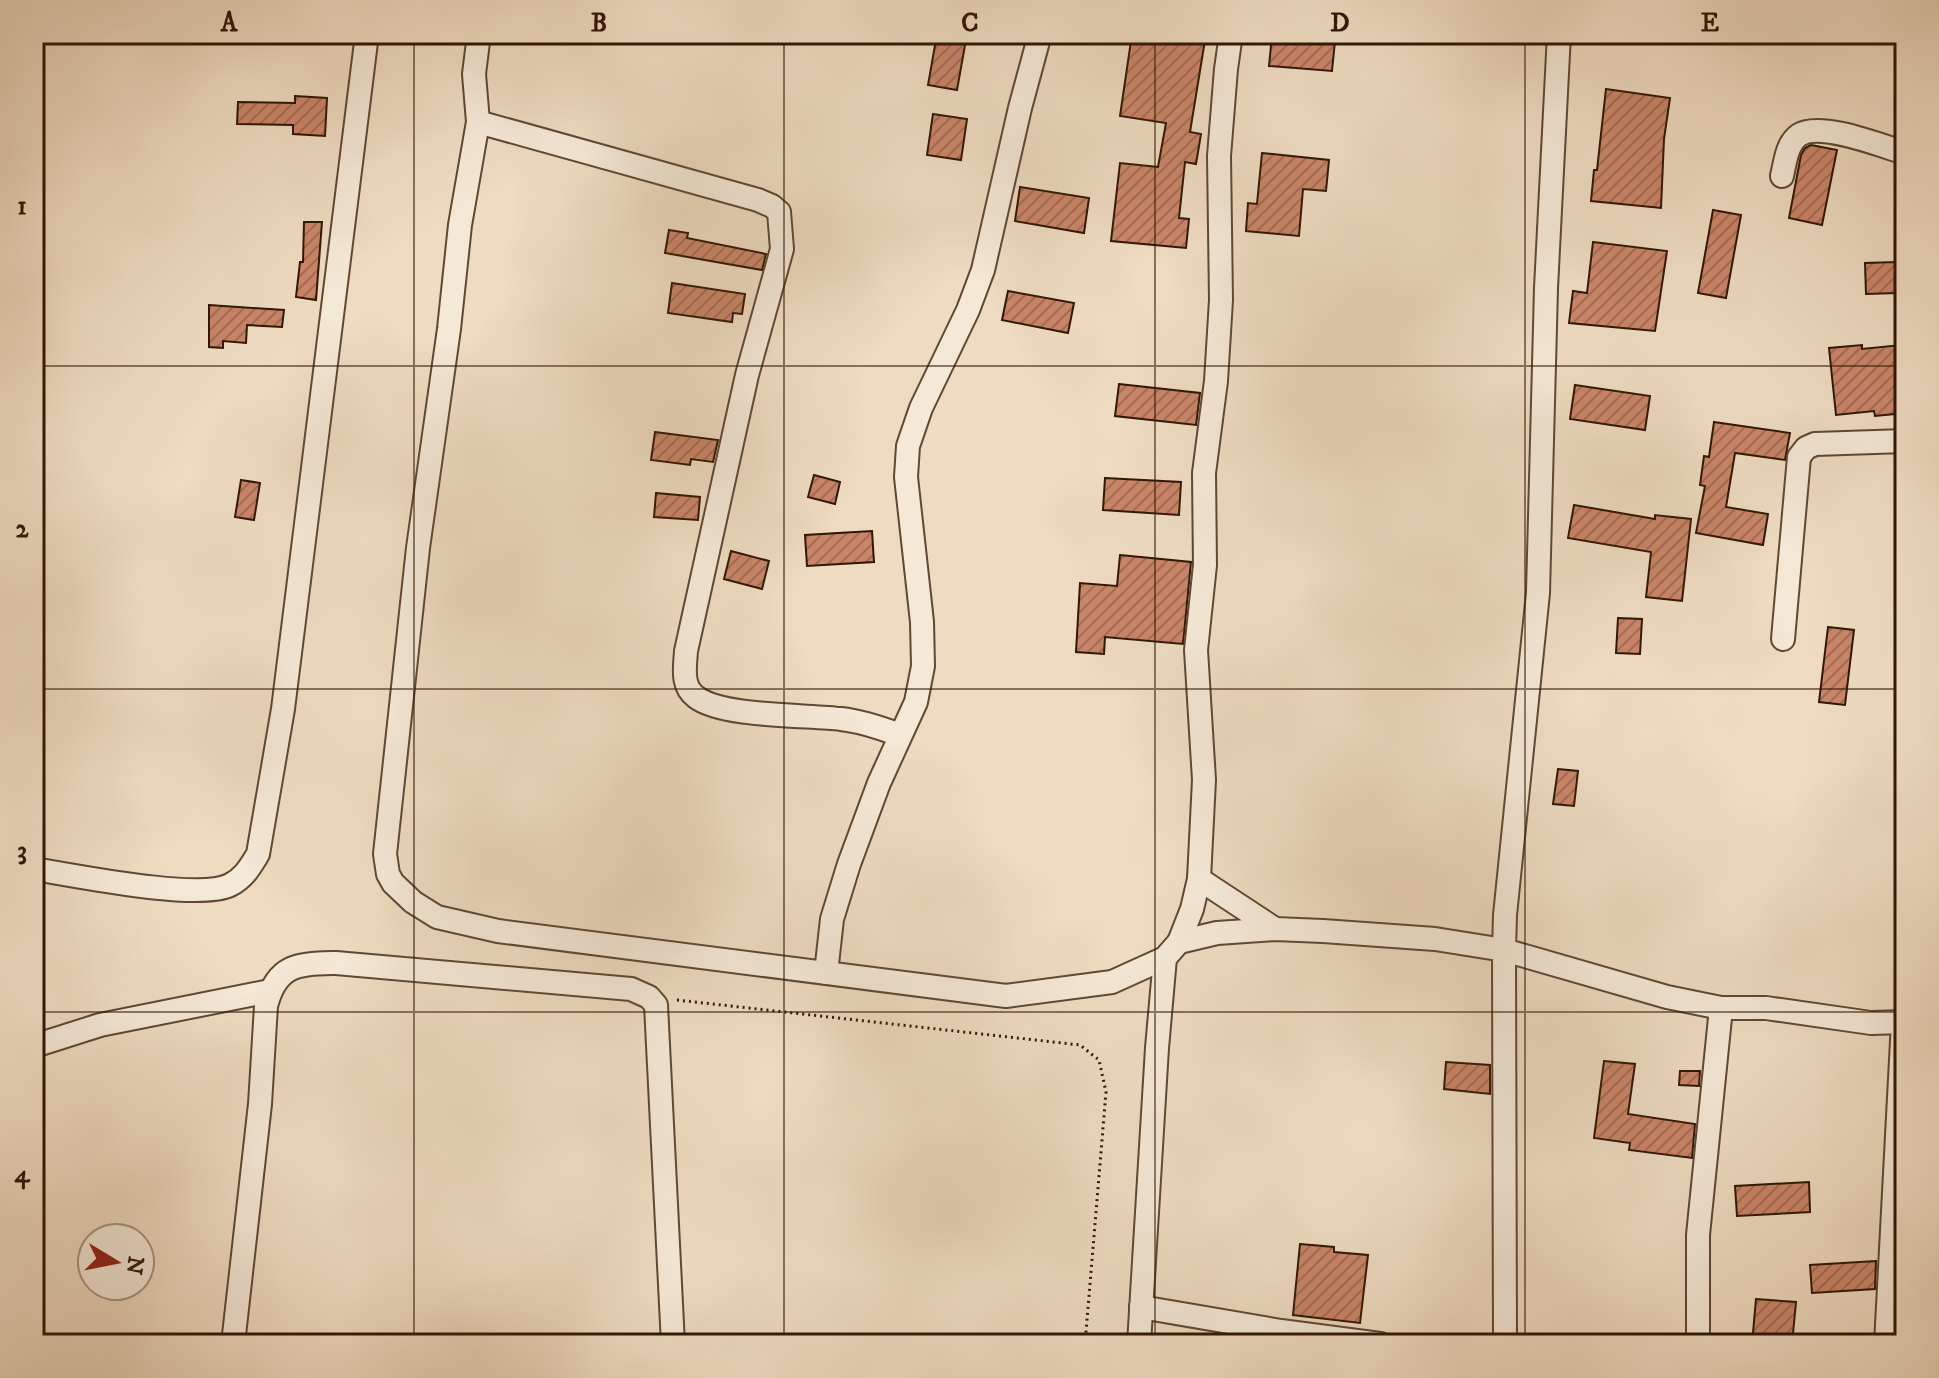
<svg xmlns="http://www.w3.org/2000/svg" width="1939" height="1378" viewBox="0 0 1939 1378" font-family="'IM FELL DW Pica',serif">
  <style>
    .building { fill: url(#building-hatch); stroke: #311703; stroke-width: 2 }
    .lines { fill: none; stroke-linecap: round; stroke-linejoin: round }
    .minor-casing { stroke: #604832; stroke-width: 26 }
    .path { stroke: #311703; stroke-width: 3; stroke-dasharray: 2 4; stroke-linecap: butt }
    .minor { stroke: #f4e8d6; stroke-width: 22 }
    .grid { fill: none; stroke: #311703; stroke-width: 2; stroke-opacity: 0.55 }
    .neatline { fill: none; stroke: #311703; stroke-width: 3 }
    .grid-label { font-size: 26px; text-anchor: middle; font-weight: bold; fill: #311703 }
  </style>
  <defs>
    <pattern id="building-hatch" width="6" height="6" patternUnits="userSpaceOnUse" patternTransform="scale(2)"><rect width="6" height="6" fill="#ca8568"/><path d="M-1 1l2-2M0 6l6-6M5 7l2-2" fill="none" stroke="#a56c53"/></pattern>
  </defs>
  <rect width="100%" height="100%" fill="#eedbc0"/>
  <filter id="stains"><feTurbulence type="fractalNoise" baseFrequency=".0025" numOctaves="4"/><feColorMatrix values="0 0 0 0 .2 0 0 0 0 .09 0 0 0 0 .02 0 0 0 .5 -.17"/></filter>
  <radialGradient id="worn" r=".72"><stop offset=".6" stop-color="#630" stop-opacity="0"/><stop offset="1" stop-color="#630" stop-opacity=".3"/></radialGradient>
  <g class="building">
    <polygon points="937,34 967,34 957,90 928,85"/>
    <polygon points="1132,34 1165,34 1205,40 1190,132 1201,134 1196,164 1185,162 1179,218 1189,219 1186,248 1111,241 1120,163 1158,167 1166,123 1120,116"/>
    <polygon points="1272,35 1335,41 1332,71 1269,66"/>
    <polygon points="1606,89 1670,98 1664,139 1661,208 1591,201 1594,170 1597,170"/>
    <polygon points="295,96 327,98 325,136 293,134 293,125 237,124 238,102 295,103"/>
    <polygon points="933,114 967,119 961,160 927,155"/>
    <polygon points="1811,145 1837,150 1822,225 1789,218 1801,155 1805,148"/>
    <polygon points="1262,153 1329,160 1326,191 1303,189 1299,236 1246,231 1248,203 1257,204"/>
    <polygon points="1020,187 1089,198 1084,233 1015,221"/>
    <polygon points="1713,210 1741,215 1726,298 1698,293"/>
    <polygon points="304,222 322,222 316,300 296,297 300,262 303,262"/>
    <polygon points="669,230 688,233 687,238 766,254 762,270 665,253"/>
    <polygon points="1593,242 1667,251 1655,331 1569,323 1573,291 1587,293"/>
    <polygon points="1896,262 1897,293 1866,294 1865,263"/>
    <polygon points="672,283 745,294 742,314 733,313 732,322 668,313"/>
    <polygon points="1008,291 1074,303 1068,333 1002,320"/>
    <polygon points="209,305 284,310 282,327 247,325 246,343 223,341 223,348 209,347"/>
    <polygon points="1862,345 1862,349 1901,345 1905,413 1875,416 1874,411 1836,415 1829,348"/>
    <polygon points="1119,384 1200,393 1196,425 1115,416"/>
    <polygon points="1575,385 1650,396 1645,430 1570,419"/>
    <polygon points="1714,422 1790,433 1785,460 1735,453 1726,507 1768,514 1763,545 1696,533 1705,486 1700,485 1704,456 1709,457"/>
    <polygon points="655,432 718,440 713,462 691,459 690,465 651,460"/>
    <polygon points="814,475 840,482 835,504 808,497"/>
    <polygon points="1105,478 1181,482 1179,515 1103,510"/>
    <polygon points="241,480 260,483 254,520 235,517"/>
    <polygon points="656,493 700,497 698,520 654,517"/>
    <polygon points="1574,505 1655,519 1655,515 1691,519 1682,601 1646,597 1651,552 1568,538"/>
    <polygon points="872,531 874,562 807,566 805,535"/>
    <polygon points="731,551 769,561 762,589 724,579"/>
    <polygon points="1120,555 1191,562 1183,644 1105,637 1104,654 1076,652 1080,583 1117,586"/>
    <polygon points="1618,618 1642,619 1640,654 1616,653"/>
    <polygon points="1828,627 1854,630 1845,705 1819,702"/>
    <polygon points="1558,769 1578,771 1574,806 1553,804"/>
    <polygon points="1604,1061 1635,1064 1628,1114 1695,1124 1692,1158 1629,1150 1630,1143 1594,1138"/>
    <polygon points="1446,1062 1490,1065 1490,1094 1444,1089"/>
    <polygon points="1680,1071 1700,1071 1699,1086 1679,1085"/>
    <polygon points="1809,1182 1810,1212 1737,1216 1735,1186"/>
    <polygon points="1300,1244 1334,1247 1334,1252 1368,1255 1360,1323 1293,1315"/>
    <polygon points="1876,1261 1875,1289 1812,1293 1810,1265"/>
    <polygon points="1756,1299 1796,1302 1792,1344 1752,1344"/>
  </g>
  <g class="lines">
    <defs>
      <g id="minor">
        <polyline points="479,34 474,74 478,122 460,225 449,329 418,548 385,854 388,874 393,883 413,902 437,917 498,931 1006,996 1112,982 1165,958 1179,942 1217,933 1275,929 1323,931 1435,939 1504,950 1505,1344"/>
        <polyline points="1559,34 1546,288 1538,593 1505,915 1504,950 1667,997 1721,1008 1766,1008 1871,1023 1905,1022"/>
        <path d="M478,122L758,200L772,206L779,212L782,249L747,375L686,651C685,667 681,686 696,697C721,717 807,715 841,719C861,721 881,728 900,735"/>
        <path d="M1782,176C1785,163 1787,143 1799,135C1820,121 1882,146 1905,153"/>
        <polyline points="1783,639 1799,457 1806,448 1815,444 1905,441"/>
        <path d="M34,869C73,875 198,901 230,885C244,878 250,867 258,854L283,709L367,34"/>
        <polyline points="1199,879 1275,929"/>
        <polyline points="1179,942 1192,909 1199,879 1204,780 1196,650 1205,565 1204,473 1216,381 1221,300 1219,156 1226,69 1231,34"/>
        <polyline points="826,973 832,919 849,864 879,783 916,702 923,666 922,622 906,477 908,446 921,408 968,310 983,270 1020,108 1040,34"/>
        <polyline points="34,1046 100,1025 270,991"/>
        <polyline points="1141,1307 1281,1331 1380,1344"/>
        <path d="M233,1344L260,1104L266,1006C277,963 299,964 336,963L631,989L649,997L656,1005L673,1344"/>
        <polyline points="1139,1344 1157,1048 1165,958"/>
        <polyline points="1698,1344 1698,1235 1721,1008"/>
        <polyline points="1886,1344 1903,1022"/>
      </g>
    </defs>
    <use href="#minor" class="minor-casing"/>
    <polyline class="path" points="677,1000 1080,1045 1099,1060 1106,1092 1085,1344"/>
    <use href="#minor" class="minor"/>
  </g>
  <path class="grid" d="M414,34V1344M784,34V1344M1155,34V1344M1525,34V1344M34,366H1905M34,689H1905M34,1012H1905"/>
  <rect width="1939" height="1378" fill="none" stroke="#eedbc0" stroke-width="88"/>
  <g transform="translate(116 1262) rotate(100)"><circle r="38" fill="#f4e8d6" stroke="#a69482" stroke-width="2"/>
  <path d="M0-6L14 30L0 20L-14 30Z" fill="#8f2418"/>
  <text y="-12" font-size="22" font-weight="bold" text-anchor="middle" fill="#311703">N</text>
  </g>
  <rect x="44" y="44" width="1851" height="1290" class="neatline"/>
  <g class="grid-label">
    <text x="229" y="31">A</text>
    <text x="599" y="31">B</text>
    <text x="970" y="31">C</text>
    <text x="1340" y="31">D</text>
    <text x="1710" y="31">E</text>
    <text x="22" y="214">1</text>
    <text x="22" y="537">2</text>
    <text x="22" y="859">3</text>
    <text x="22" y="1182">4</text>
  </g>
  <rect width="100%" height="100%" filter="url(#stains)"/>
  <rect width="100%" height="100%" fill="url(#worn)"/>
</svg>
